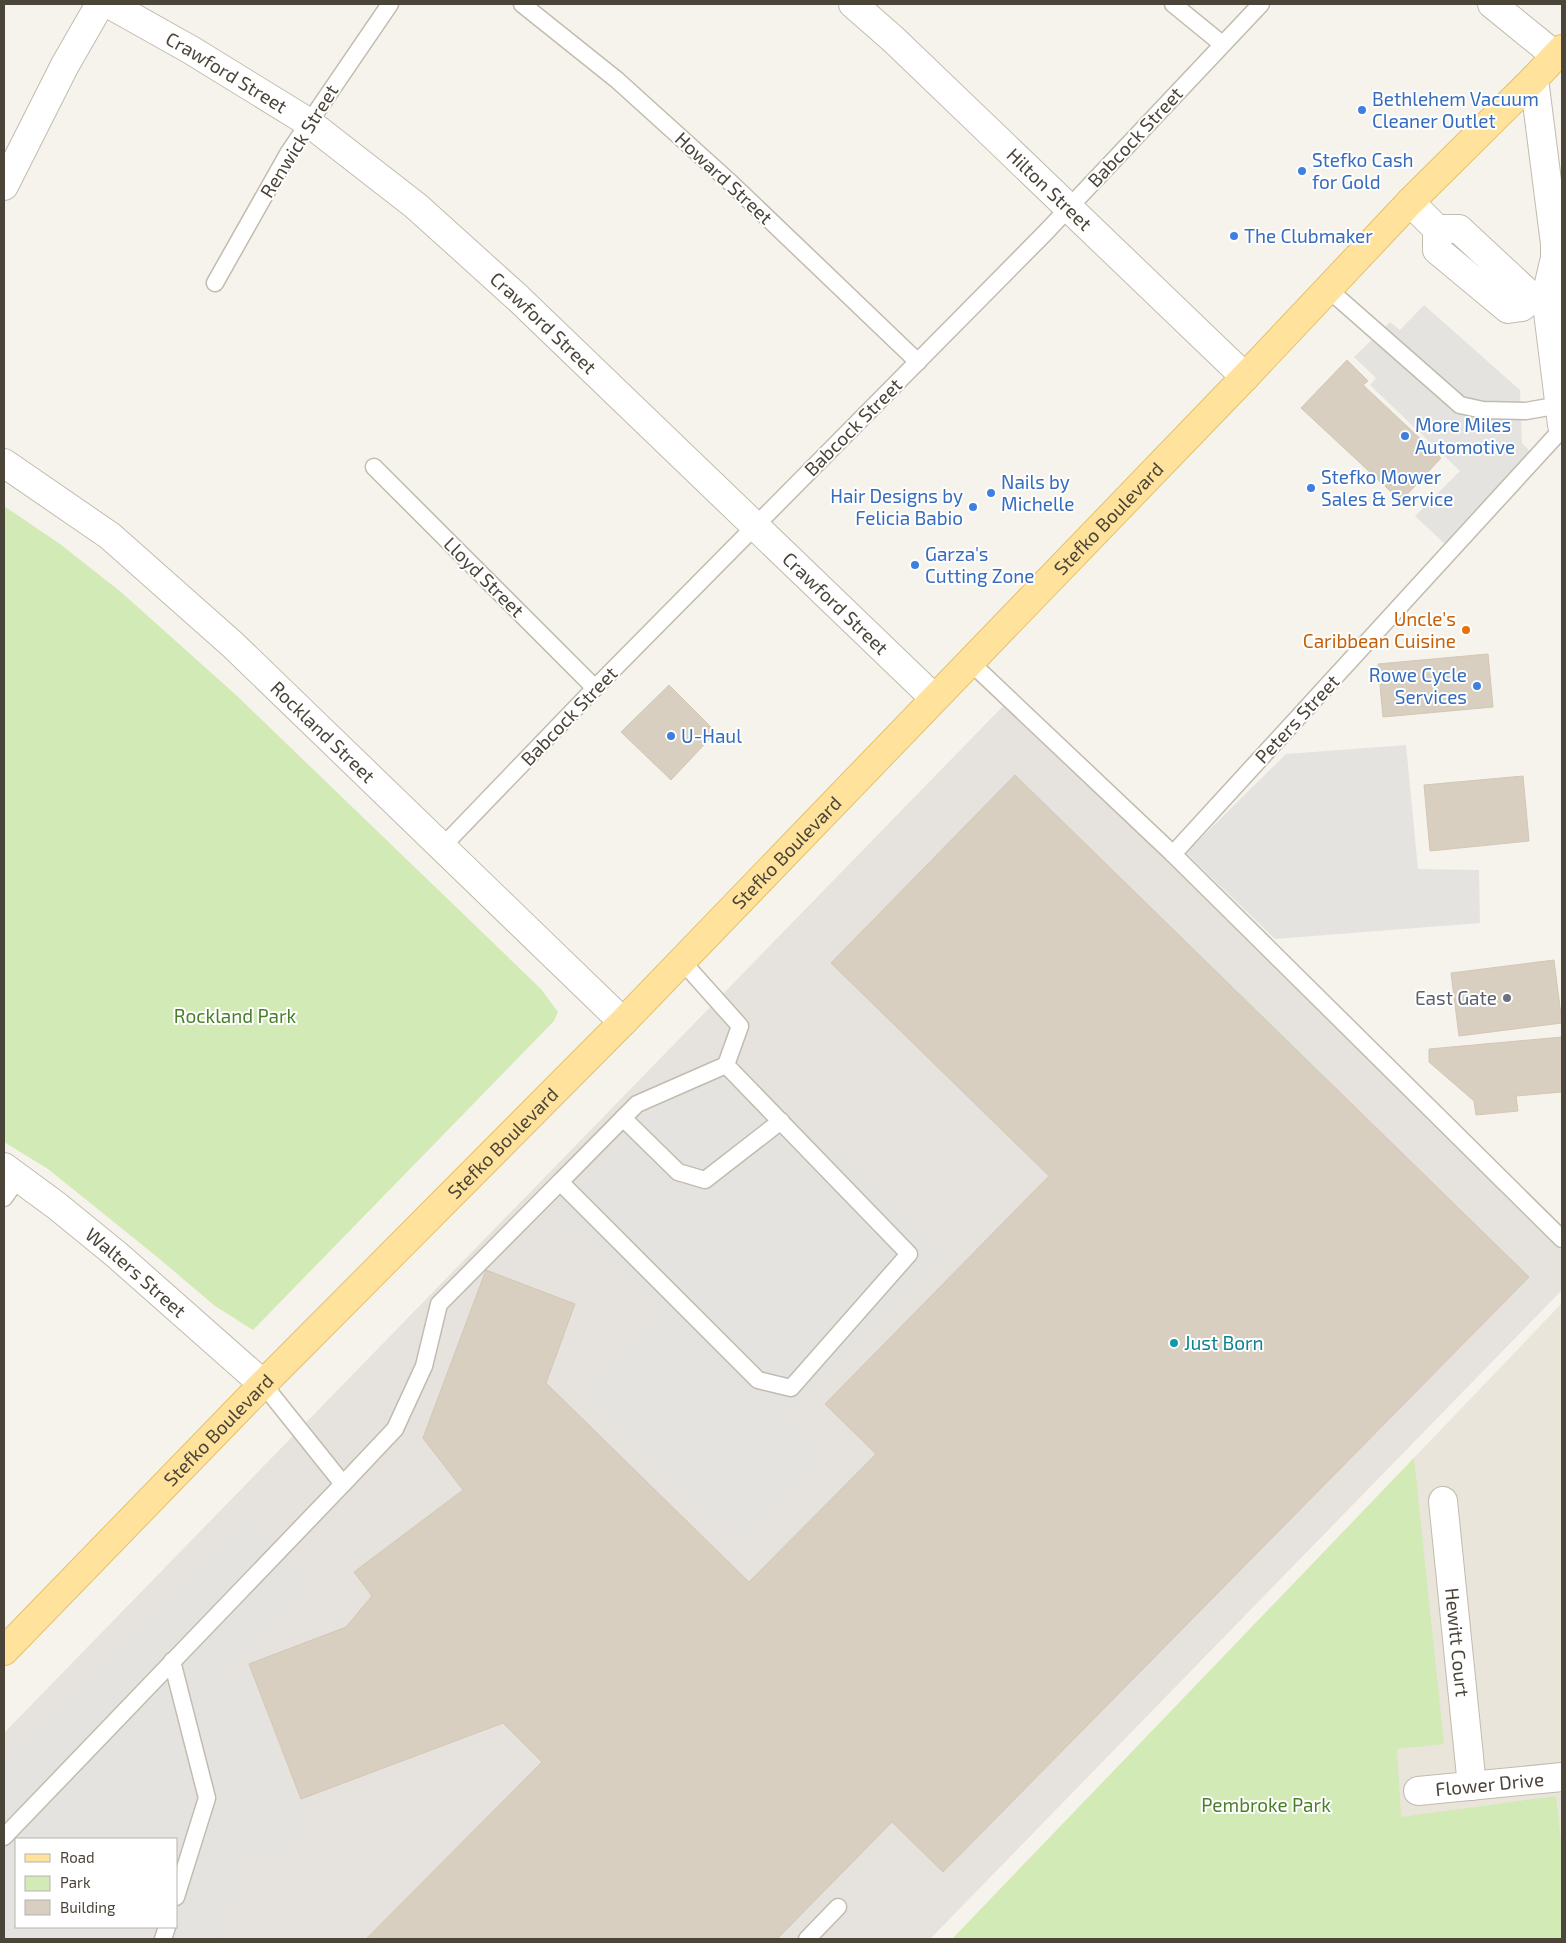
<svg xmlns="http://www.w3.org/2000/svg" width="1566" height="1943" viewBox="0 0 1566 1943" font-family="'Exo 2',sans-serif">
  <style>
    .residential { fill: #eae5da }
    .industrial { fill: #e6e2dd; fill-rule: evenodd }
    .green { fill: #d2eab5 }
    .parking { fill: #e5e3e0; fill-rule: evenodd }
    .building { fill: #d8cfc1; stroke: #d3c7b4 }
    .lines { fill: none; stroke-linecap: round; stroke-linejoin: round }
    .service-casing { stroke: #c2bbae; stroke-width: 19 }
    .minor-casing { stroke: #c2bbae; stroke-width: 30 }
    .primary-casing { stroke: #e6c16a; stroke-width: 30 }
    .service { stroke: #fff; stroke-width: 16 }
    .minor { stroke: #fff; stroke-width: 28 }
    .primary { stroke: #ffe39c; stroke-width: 28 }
    .shop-dot { fill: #3f7fe0; stroke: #fff; stroke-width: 2 }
    .food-dot { fill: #e8710a; stroke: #fff; stroke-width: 2 }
    .worship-dot { fill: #6b7280; stroke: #fff; stroke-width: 2 }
    .culture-dot { fill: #0f9aa8; stroke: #fff; stroke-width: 2 }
    .labels { text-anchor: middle; stroke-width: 4; stroke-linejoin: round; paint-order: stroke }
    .street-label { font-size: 19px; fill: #4b4439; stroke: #fff }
    .shop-label { font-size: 19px; fill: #366cbe; stroke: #fff; text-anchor: start }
    .food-label { font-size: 19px; fill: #c56008; stroke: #fff; text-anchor: end }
    .worship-label { font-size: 19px; fill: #5b616d; stroke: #fff; text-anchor: end }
    .park-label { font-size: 19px; fill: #4a7f2a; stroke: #fff }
    .culture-label { font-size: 19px; fill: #0d838f; stroke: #fff; text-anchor: start }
  </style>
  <rect width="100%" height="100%" fill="#f6f3ec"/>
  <polygon class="residential" points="1562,1303 1562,1939 953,1939 1035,1854"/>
  <path class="industrial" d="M1007,702L1562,1238V1290L930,1939H4V1733ZM16,1839H176V1927H16Z"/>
  <g class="green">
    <polygon points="4,506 60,544 121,592 236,695 541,989 558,1012 554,1021 253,1330 215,1306 156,1256 48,1169 4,1142"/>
    <polygon points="1414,1458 1444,1744 1397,1749 1401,1817 1556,1796 1562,1850 1562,1939 952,1939"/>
  </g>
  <g class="parking">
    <polygon points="1424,305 1520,390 1522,443 1535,456 1446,545 1415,516 1460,471 1370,385 1376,378 1354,357 1390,322 1400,330"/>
    <polygon points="1406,745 1418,869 1479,870 1480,923 1275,939 1186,853 1286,754"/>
    <polygon points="720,1042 941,1254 784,1416 821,1452 738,1538 585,1392 660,1313 555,1212"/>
    <path d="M243,1518L312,1586L218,1682L246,1671L312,1838L241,1866L219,1939H4V1765ZM16,1839H176V1927H16Z"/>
  </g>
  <g class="building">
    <polygon points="1347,360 1368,381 1363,385 1441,458 1401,501 1301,408"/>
    <polygon points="1488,654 1493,707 1383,717 1378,664"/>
    <polygon points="669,685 716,732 671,780 621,732"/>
    <polygon points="1015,775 1529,1277 943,1872 892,1822 777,1939 366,1939 542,1762 503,1723 301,1799 249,1664 346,1627 372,1596 354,1572 463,1490 423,1438 486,1270 575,1304 546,1383 749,1582 876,1454 825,1404 1049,1176 831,963"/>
    <polygon points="1523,776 1529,841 1430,851 1424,785"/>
    <polygon points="1554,960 1562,1023 1459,1036 1451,973"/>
    <polygon points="1562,1037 1562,1092 1516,1096 1518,1111 1476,1115 1474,1101 1429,1062 1429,1049"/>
  </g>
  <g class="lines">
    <defs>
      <g id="service">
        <polyline points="522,4 617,80 732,184 918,362"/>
        <polyline points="1173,4 1222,44"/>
        <polyline points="215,283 289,152 390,4"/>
        <polyline points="1328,289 1460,405 1483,410 1526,411 1560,405"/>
        <polyline points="374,467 595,688"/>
        <polyline points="969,661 1173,854 1562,1239"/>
        <polyline points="442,847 595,688 1045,233 1261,4"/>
        <polyline points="1173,854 1562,429"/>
        <polyline points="623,1118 678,1172 705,1180 781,1121"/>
        <polyline points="560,1182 637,1104 726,1065"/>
        <polyline points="4,1198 19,1177"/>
        <polyline points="343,1484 395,1429 424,1366 439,1304 560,1182 758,1380 791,1388 909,1254 726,1065 740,1026 681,960"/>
        <polyline points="172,1661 207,1798 176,1897"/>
        <polyline points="4,1837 343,1484 263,1384"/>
        <polyline points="163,1939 167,1927"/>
        <polyline points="807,1939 838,1907"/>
      </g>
      <g id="minor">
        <path id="s1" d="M109,4L191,50L308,122L416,206L518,298L934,698"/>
        <path id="s2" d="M853,4L893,39L1245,377"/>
        <polyline points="1492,4 1556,56"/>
        <polyline points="1534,79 1555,244 1555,258 1546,296 1562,425"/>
        <polyline points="4,186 65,65 100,4"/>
        <polyline points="1410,202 1437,229 1437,250 1508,309 1522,307 1533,298 1562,295"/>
        <polyline points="1437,229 1459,229 1533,298"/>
        <path id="s3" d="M4,463L110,536L233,645L623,1022"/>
        <path id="s4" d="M4,1167L57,1206L117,1255L263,1384"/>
        <path id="s5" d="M1443,1501L1472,1786"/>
        <path id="s6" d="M1418,1791L1562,1777"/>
      </g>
      <g id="primary">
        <path id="s7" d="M4,1651L263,1384L623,1022L1245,377L1410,202L1534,79L1562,49"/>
      </g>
    </defs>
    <use href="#service" class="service-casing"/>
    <use href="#minor" class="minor-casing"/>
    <use href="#primary" class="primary-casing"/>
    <use href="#service" class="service"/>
    <use href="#minor" class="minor"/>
    <use href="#primary" class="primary"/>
  </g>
  <g class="shop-dot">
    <circle cx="1362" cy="110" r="5"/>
    <circle cx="1302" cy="171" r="5"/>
    <circle cx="1234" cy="236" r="5"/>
    <circle cx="1405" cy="436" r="5"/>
    <circle cx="1311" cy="488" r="5"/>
    <circle cx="991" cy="493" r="5"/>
    <circle cx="973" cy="507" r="5"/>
    <circle cx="915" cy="565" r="5"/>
    <circle cx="1477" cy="686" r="5"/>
    <circle cx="671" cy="736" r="5"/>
  </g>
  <circle class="food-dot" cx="1466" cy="630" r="5"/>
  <circle class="worship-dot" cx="1507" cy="998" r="5"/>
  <circle class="culture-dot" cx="1174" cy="1343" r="5"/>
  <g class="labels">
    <g class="street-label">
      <text dy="7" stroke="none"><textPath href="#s1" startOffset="136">Crawford Street</textPath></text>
      <text transform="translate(1135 137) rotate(-47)" y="7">Babcock Street</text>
      <text transform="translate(299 141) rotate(-58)" y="7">Renwick Street</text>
      <text transform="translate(724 178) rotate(43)" y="7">Howard Street</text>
      <text dy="7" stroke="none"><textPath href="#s2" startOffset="270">Hilton Street</textPath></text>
      <text dy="7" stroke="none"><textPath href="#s1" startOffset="541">Crawford Street</textPath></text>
      <text transform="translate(853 427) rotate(-45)" y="7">Babcock Street</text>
      <text dy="7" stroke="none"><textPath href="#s7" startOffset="1582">Stefko Boulevard</textPath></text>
      <text transform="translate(484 577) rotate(45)" y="7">Lloyd Street</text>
      <text dy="7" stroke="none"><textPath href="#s1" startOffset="946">Crawford Street</textPath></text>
      <text transform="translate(569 716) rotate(-46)" y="7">Babcock Street</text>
      <text transform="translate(1297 719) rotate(-47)" y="7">Peters Street</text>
      <text dy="7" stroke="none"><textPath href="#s3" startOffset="418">Rockland Street</textPath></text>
      <text dy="7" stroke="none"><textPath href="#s7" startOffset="1118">Stefko Boulevard</textPath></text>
      <text dy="7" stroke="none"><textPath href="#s7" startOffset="712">Stefko Boulevard</textPath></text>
      <text dy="7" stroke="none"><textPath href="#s4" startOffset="169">Walters Street</textPath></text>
      <text dy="7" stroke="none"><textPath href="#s7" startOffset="308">Stefko Boulevard</textPath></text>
      <text dy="7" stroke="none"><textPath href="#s5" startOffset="142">Hewitt Court</textPath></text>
      <text dy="7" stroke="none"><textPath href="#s6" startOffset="72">Flower Drive</textPath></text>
    </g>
    <g class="shop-label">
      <text x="1372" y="106">Bethlehem Vacuum<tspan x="1372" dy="22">Cleaner Outlet</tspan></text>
      <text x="1312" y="167">Stefko Cash<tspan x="1312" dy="22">for Gold</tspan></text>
      <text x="1244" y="243">The Clubmaker</text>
      <text x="1415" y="432">More Miles<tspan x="1415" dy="22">Automotive</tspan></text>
      <text x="1321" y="484">Stefko Mower<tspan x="1321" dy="22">Sales &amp; Service</tspan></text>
      <text x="1001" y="489">Nails by<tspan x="1001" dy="22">Michelle</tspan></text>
      <text x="963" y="503" text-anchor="end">Hair Designs by<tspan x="963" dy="22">Felicia Babio</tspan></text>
      <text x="925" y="561">Garza's<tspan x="925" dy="22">Cutting Zone</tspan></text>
      <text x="1467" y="682" text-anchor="end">Rowe Cycle<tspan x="1467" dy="22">Services</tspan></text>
      <text x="681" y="743">U-Haul</text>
    </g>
    <g class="food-label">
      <text x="1456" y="626">Uncle's<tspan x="1456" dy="22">Caribbean Cuisine</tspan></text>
    </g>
    <g class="worship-label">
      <text x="1497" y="1005">East Gate</text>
    </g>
    <g class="park-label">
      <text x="235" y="1023">Rockland Park</text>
      <text x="1266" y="1812">Pembroke Park</text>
    </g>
    <g class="culture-label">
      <text x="1184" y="1350">Just Born</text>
    </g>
  </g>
  <rect width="1566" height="1943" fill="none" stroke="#4b4439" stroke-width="10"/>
  <rect x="15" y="1838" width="162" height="90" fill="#ffffff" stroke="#b7b4b0"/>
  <rect x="25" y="1854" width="25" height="8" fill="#ffe39c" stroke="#b7b4b0"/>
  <text x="60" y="1863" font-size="15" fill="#4b4439">Road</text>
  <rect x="25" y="1876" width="25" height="15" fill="#d2eab5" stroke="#b7b4b0"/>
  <text x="60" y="1888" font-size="15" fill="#4b4439">Park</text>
  <rect x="25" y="1900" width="25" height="15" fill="#d8cfc1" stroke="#b7b4b0"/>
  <text x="60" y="1913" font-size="15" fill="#4b4439">Building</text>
</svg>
